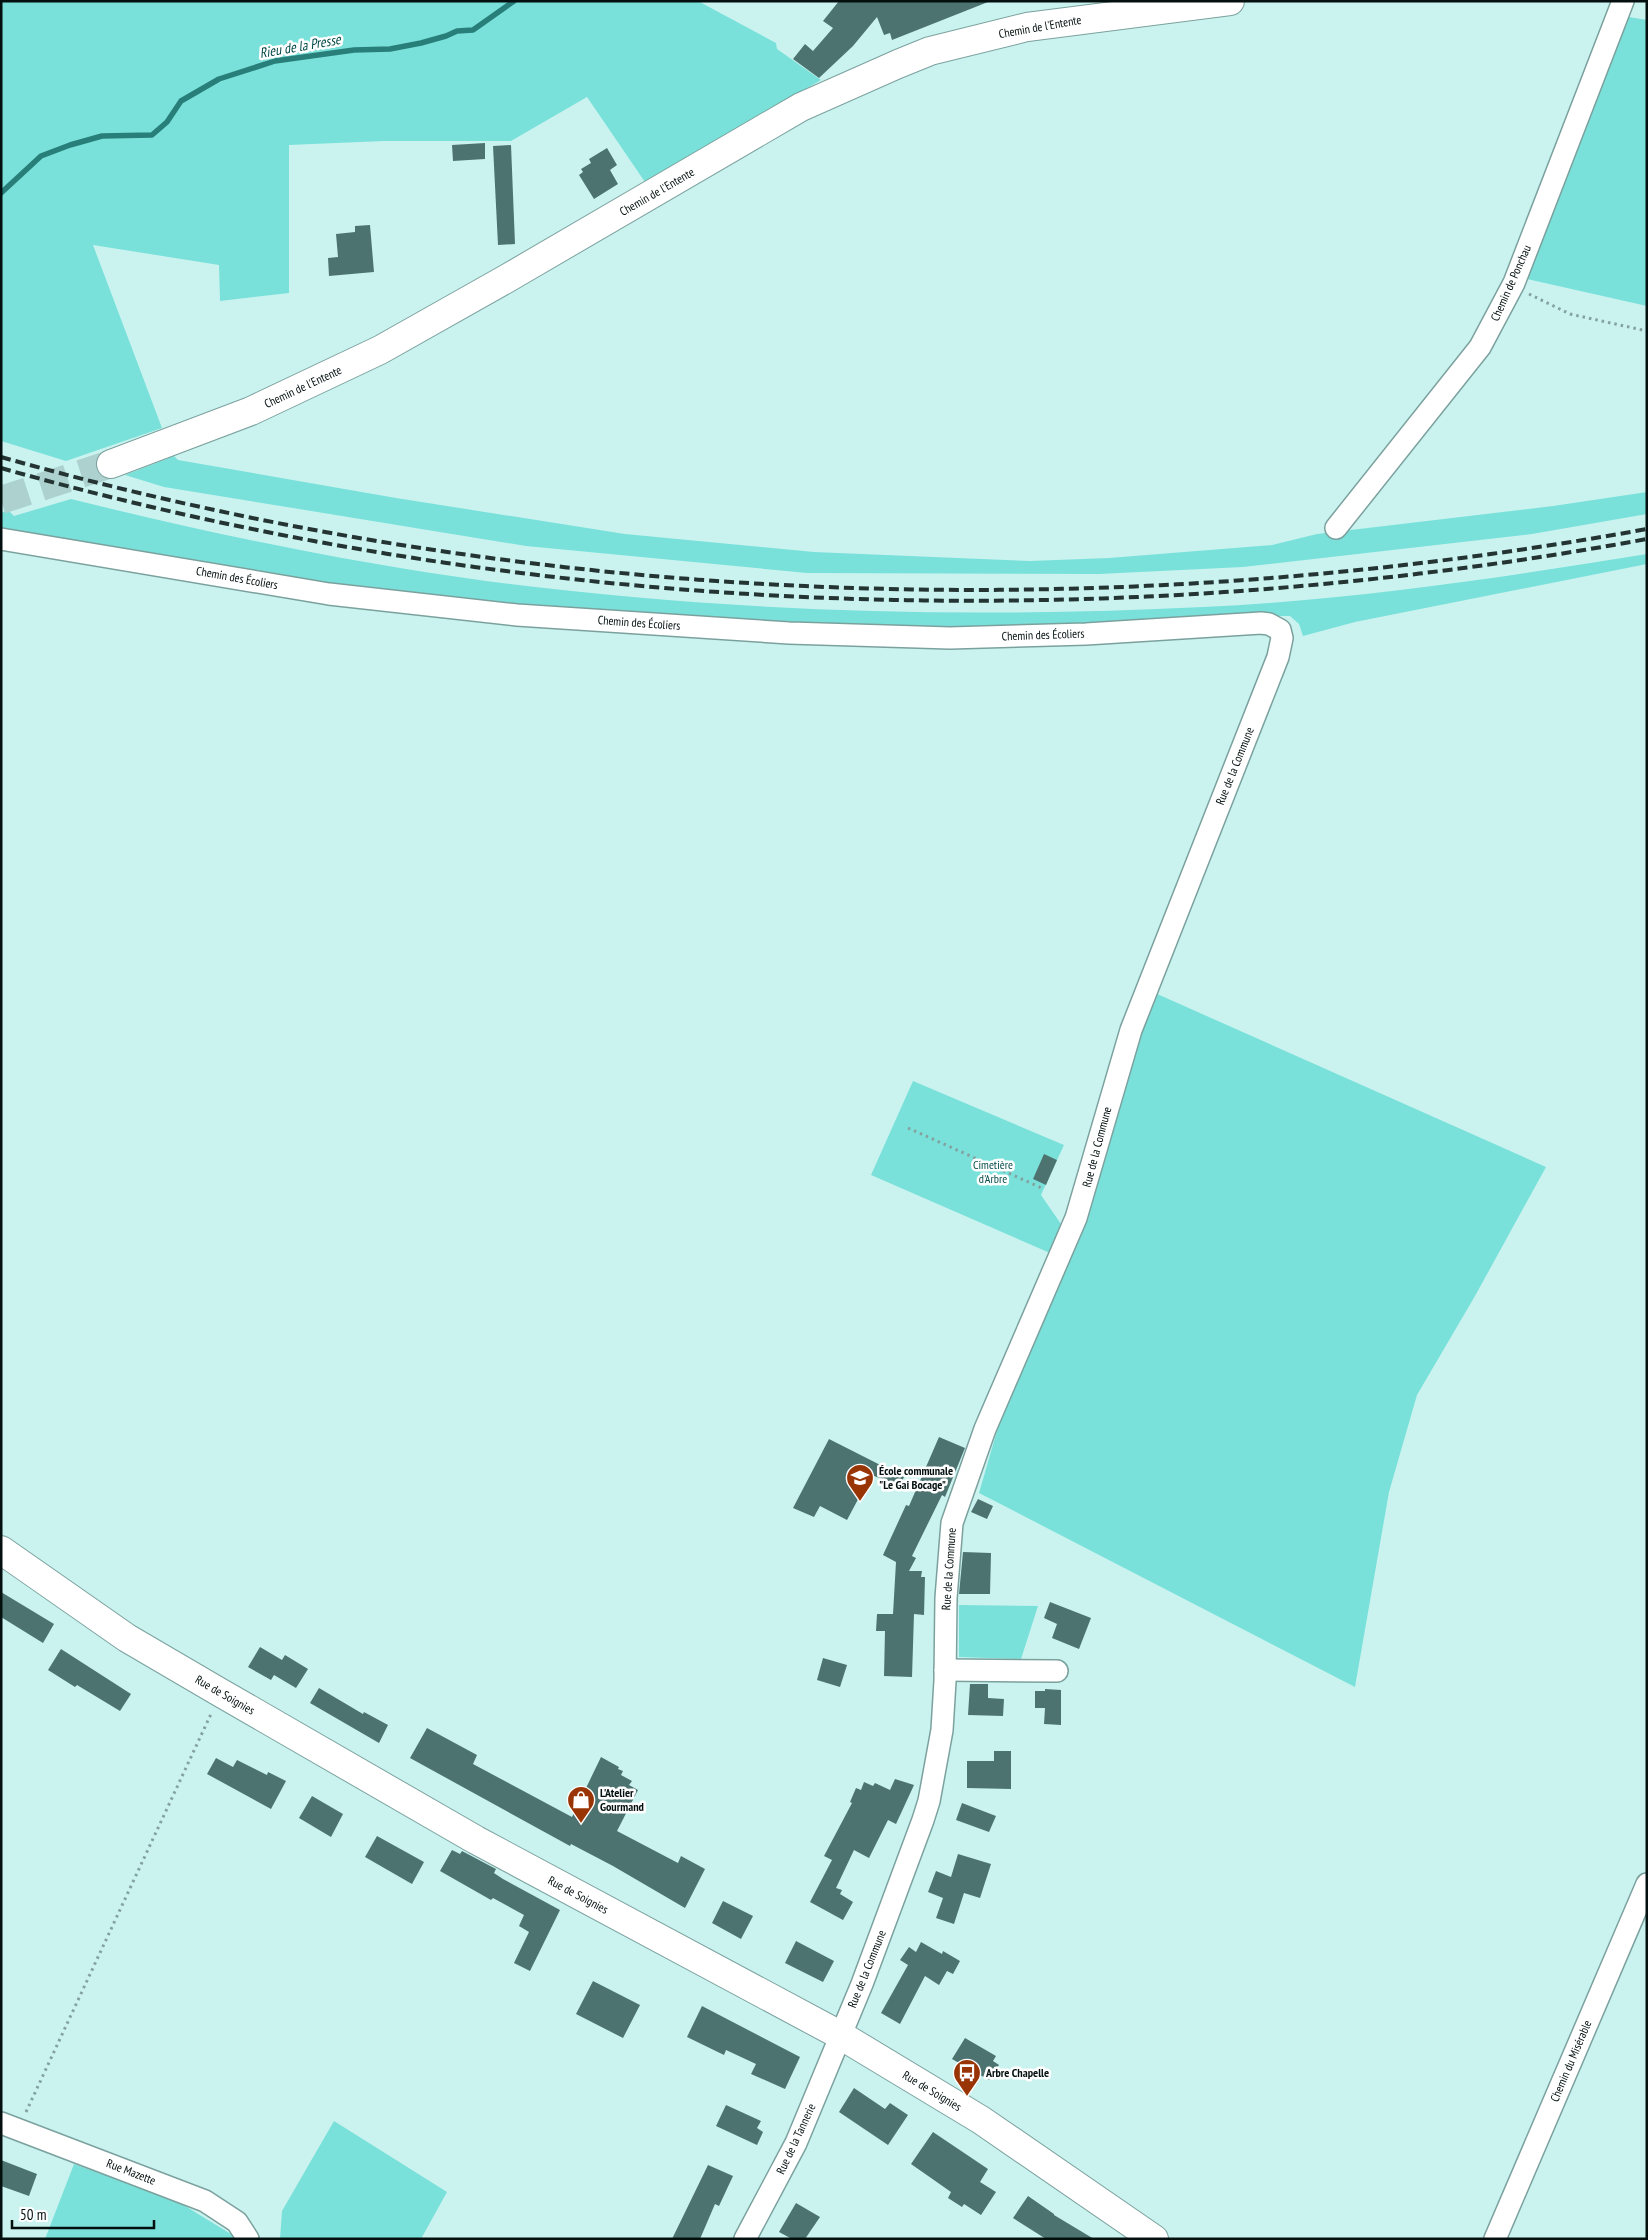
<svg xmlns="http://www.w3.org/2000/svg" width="1648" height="2240" viewBox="0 0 1648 2240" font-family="'PT Sans Narrow',sans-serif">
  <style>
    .green { fill: #7ae1da }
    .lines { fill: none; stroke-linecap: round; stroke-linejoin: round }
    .stream { stroke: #287f7a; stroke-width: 5.5 }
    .building { fill: #4d7370 }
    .secondary-tunnel { stroke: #acd1ce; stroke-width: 28; stroke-dasharray: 28 14; stroke-linecap: butt }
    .street-casing { stroke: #7ba19e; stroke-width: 24 }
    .secondary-casing { stroke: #7ba19e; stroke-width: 30 }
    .path { stroke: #83a2a0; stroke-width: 3; stroke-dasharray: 2.5 4; stroke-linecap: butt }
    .street { stroke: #fff; stroke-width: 21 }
    .secondary { stroke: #fff; stroke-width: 28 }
    .rail { stroke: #233433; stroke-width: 4; stroke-dasharray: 10 5; stroke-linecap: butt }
    .labels { text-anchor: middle; stroke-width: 5; stroke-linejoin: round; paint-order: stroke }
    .street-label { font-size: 12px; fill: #03100f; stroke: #fff }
    .park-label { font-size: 12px; fill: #064d4a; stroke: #fff }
    .poi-label { font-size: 12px; font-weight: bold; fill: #03100f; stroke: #fff; text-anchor: start }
    .water-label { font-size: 14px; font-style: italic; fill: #004946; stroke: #fff }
  </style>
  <rect width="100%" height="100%" fill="#caf3f0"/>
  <g class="green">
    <polygon points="1,1 698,1 776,43 777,49 821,80 645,182 587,97 511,141 384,141 289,145 289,293 220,301 219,265 93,245 162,428 66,461 1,441"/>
    <polygon points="1629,17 1647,20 1647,306 1527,279"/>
    <polygon points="174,456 178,460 396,498 625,534 814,552 1030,561 1109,558 1272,545 1317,534 1553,506 1647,492 1647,514 1532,534 1243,567 1099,574 807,573 526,546 164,487 125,475"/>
    <path d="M71,499C208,533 346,562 486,581C724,612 964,619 1203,607C1352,600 1500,578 1647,554V564L1355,622L1303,636L1299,624L1290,616H1245L941,633L714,623L335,588L1,531V513L8,510L14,516Z"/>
    <polygon points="1146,989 1546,1167 1475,1296 1417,1395 1389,1492 1355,1687 979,1493 1023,1341"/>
    <polygon points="913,1081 1064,1145 1041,1195 1061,1224 1050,1253 871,1175"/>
    <polygon points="959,1605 1038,1606 1021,1659 959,1657"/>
    <polygon points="334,2121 447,2192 421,2239 280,2239 282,2211"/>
    <polygon points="74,2164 177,2201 239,2239 45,2239"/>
  </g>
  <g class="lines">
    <polyline class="stream" points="1,193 41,156 70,145 102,136 152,135 167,122 181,101 219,79 275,61 354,50 390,49 421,43 446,36 457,31 473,30 514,1"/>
  </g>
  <g class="building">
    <polygon points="839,1 988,1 988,2 892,40 890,33 884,35 877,17 853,46 819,78 793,59 805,44 813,51 833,28 823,21"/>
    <polygon points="485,143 485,159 453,161 452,145"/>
    <polygon points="511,145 515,244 498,245 493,146"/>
    <polygon points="607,148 617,165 610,170 618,184 594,199 579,175 583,172 581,169 591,163 589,159"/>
    <polygon points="370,225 374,272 329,276 328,258 338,257 336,234 355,232 355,226"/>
    <polygon points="1044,1154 1057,1160 1046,1185 1033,1179"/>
    <polygon points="939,1437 965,1448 945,1497 942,1495 912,1556 916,1558 909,1571 922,1571 921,1577 925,1577 924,1615 914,1614 912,1677 884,1676 885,1631 876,1631 877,1614 893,1614 896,1562 883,1555 906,1505 909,1506"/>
    <polygon points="829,1439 904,1477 900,1485 871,1475 847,1520 820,1506 814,1517 793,1508"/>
    <polygon points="978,1499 993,1506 987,1519 971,1512"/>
    <polygon points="963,1552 991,1553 990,1594 959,1594"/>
    <polygon points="1,1592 54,1624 43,1643 1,1617"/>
    <polygon points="1050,1602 1091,1618 1079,1649 1052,1638 1057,1624 1044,1618"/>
    <polygon points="260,1647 282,1660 285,1655 308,1669 296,1688 274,1675 271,1680 248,1667"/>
    <polygon points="61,1649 131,1694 120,1711 77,1685 75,1687 48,1670"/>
    <polygon points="823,1658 847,1665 840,1687 817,1680"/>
    <polygon points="970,1684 988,1684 988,1698 1004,1699 1003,1716 968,1715"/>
    <polygon points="319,1688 363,1714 364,1712 388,1725 379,1743 310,1703"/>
    <polygon points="1045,1689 1061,1690 1061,1725 1044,1724 1045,1708 1035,1708 1035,1691 1045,1691"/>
    <polygon points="427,1728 477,1755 473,1764 572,1817 601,1757 619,1767 618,1769 623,1771 621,1775 632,1781 629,1785 638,1790 617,1831 678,1863 681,1856 705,1869 685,1908 613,1866 571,1844 570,1846 410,1758"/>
    <polygon points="994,1751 1011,1751 1011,1789 967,1788 967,1761 994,1761"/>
    <polygon points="216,1758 233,1767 237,1760 267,1775 268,1772 286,1781 271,1809 207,1774"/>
    <polygon points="895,1779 914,1785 896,1824 888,1820 869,1858 854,1850 836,1888 842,1890 840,1894 853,1902 843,1920 810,1902 832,1860 824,1856 852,1803 850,1802 856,1788 861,1790 864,1782 873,1786 875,1783 890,1790"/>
    <polygon points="312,1796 343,1814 331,1837 299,1818"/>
    <polygon points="962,1803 996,1816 989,1832 956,1820"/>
    <polygon points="377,1836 424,1862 412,1884 365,1857"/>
    <polygon points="452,1850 460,1854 462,1851 496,1869 494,1873 503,1879 560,1910 530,1971 514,1963 529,1932 519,1926 524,1915 493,1898 491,1900 440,1871"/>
    <polygon points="958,1854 991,1864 980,1898 964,1893 954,1924 936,1918 943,1898 928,1892 936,1871 951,1877"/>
    <polygon points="723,1901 753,1916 741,1939 712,1923"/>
    <polygon points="796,1941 834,1961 823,1982 785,1963"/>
    <polygon points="921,1942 942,1954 943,1951 960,1961 953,1974 947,1971 939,1985 925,1976 900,2024 881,2013 908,1965 900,1960 909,1947 916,1952"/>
    <polygon points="593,1981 640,2005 623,2038 576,2014"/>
    <polygon points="702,2006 800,2057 785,2089 751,2074 756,2064 726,2050 724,2055 687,2037"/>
    <polygon points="965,2038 996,2056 993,2061 999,2065 989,2080 952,2059"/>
    <polygon points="854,2088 885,2109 890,2103 908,2115 888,2145 839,2112"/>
    <polygon points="726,2105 761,2121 757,2128 763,2132 757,2145 716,2126"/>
    <polygon points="933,2132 988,2169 980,2182 996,2192 981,2215 964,2204 962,2207 948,2198 951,2192 911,2164"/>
    <polygon points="1,2160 37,2174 29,2196 1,2186"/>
    <polygon points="708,2165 733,2176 719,2206 715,2204 700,2239 672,2239"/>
    <polygon points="1028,2196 1054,2214 1054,2215 1094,2239 1046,2239 1013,2218"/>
    <polygon points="796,2203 820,2217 805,2239 792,2239 779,2232"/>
  </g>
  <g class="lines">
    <polyline class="secondary-tunnel" points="1,500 111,464"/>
    <defs>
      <g id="street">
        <polyline points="1336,528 1480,347 1514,283 1623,1"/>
        <polyline points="1,539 329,594 517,615 789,633 950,638 1086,634 1261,623 1269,624 1280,630 1282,638 1278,657 1131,1030 1076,1218 985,1429 952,1523 946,1598 945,1681 942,1730 929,1801 923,1820 862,1984 796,2143 745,2239"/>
        <polyline points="945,1670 1057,1671"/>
        <polyline points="1,2123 205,2201 237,2222 248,2239"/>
        <polyline points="1495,2239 1647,1884"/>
      </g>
      <g id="secondary">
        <polyline points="111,464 251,411 380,350 506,279 801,107 898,64 930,51 1027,27 1230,1"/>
        <polyline points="1,1550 127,1638 221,1693 476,1840 840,2035 981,2120 1154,2239"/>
      </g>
    </defs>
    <use href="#street" class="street-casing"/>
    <use href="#secondary" class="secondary-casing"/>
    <g class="path">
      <polyline points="1529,294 1570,314 1647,331"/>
      <polyline points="908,1128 1044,1189"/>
      <polyline points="26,2112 211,1714"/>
    </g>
    <use href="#street" class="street"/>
    <use href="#secondary" class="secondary"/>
    <g class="rail">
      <path d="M1,457C536,608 1101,628 1647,529"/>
      <path d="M1,468C534,619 1102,639 1647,539"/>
    </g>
  </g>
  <defs>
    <symbol id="school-pin" viewBox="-11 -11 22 30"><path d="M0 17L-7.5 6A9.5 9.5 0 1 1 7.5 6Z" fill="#993405" stroke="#fff"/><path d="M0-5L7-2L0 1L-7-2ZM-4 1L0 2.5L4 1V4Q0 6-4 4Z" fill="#fff"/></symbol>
    <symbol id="shop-pin" viewBox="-11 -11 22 30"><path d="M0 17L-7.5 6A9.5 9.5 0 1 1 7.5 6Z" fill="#993405" stroke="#fff"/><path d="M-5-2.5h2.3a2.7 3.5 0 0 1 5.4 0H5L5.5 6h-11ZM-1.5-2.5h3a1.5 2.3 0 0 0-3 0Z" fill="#fff"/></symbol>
    <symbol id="bus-pin" viewBox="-11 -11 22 30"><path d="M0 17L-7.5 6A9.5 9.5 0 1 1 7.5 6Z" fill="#993405" stroke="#fff"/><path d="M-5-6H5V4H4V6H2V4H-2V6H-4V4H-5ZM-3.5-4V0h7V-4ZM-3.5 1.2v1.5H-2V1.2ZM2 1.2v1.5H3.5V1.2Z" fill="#fff"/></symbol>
  </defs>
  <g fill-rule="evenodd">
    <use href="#school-pin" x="844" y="1462" width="32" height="43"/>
    <use href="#shop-pin" x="565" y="1784" width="32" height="43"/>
    <use href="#bus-pin" x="951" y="2057" width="32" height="43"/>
  </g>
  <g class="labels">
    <g class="street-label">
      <text transform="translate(1040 27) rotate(-10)" y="4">Chemin de l'Entente</text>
      <text transform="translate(657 192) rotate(-30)" y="4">Chemin de l'Entente</text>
      <text transform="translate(1511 283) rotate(-66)" y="4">Chemin de Ponchau</text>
      <text transform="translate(303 387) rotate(-25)" y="4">Chemin de l'Entente</text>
      <text transform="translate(237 578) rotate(10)" y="4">Chemin des Écoliers</text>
      <text transform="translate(639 623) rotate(4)" y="4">Chemin des Écoliers</text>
      <text transform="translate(1043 635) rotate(-2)" y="4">Chemin des Écoliers</text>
      <text transform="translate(1235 766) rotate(-68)" y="4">Rue de la Commune</text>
      <text transform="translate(1097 1147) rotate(-75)" y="4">Rue de la Commune</text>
      <text transform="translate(949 1569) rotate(-86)" y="4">Rue de la Commune</text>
      <text transform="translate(225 1695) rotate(30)" y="4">Rue de Soignies</text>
      <text transform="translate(578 1895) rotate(28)" y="4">Rue de Soignies</text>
      <text transform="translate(867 1969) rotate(-68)" y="4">Rue de la Commune</text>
      <text transform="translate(1571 2061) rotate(-67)" y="4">Chemin du Misérable</text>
      <text transform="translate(932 2091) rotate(31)" y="4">Rue de Soignies</text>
      <text transform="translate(796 2139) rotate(-65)" y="4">Rue de la Tannerie</text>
      <text transform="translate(131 2172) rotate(21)" y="4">Rue Mazette</text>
    </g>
    <g class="park-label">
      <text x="993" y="1169">Cimetière<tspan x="993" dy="14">d'Arbre</tspan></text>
    </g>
    <g class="poi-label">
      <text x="879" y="1475">École communale<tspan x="879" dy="14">"Le Gai Bocage"</tspan></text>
      <text x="600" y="1797">L'Atelier<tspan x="600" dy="14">Gourmand</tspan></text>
      <text x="986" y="2077">Arbre Chapelle</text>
    </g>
    <g class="water-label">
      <text transform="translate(300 46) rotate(-10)" y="5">Rieu de la Presse</text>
    </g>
  </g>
  <rect width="1648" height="2240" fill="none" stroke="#03100f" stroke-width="5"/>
  <path d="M12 2220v8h142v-8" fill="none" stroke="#03100f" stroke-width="2.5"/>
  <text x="20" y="2220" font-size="15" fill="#03100f" stroke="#ffffff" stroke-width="4" paint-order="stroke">50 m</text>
</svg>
